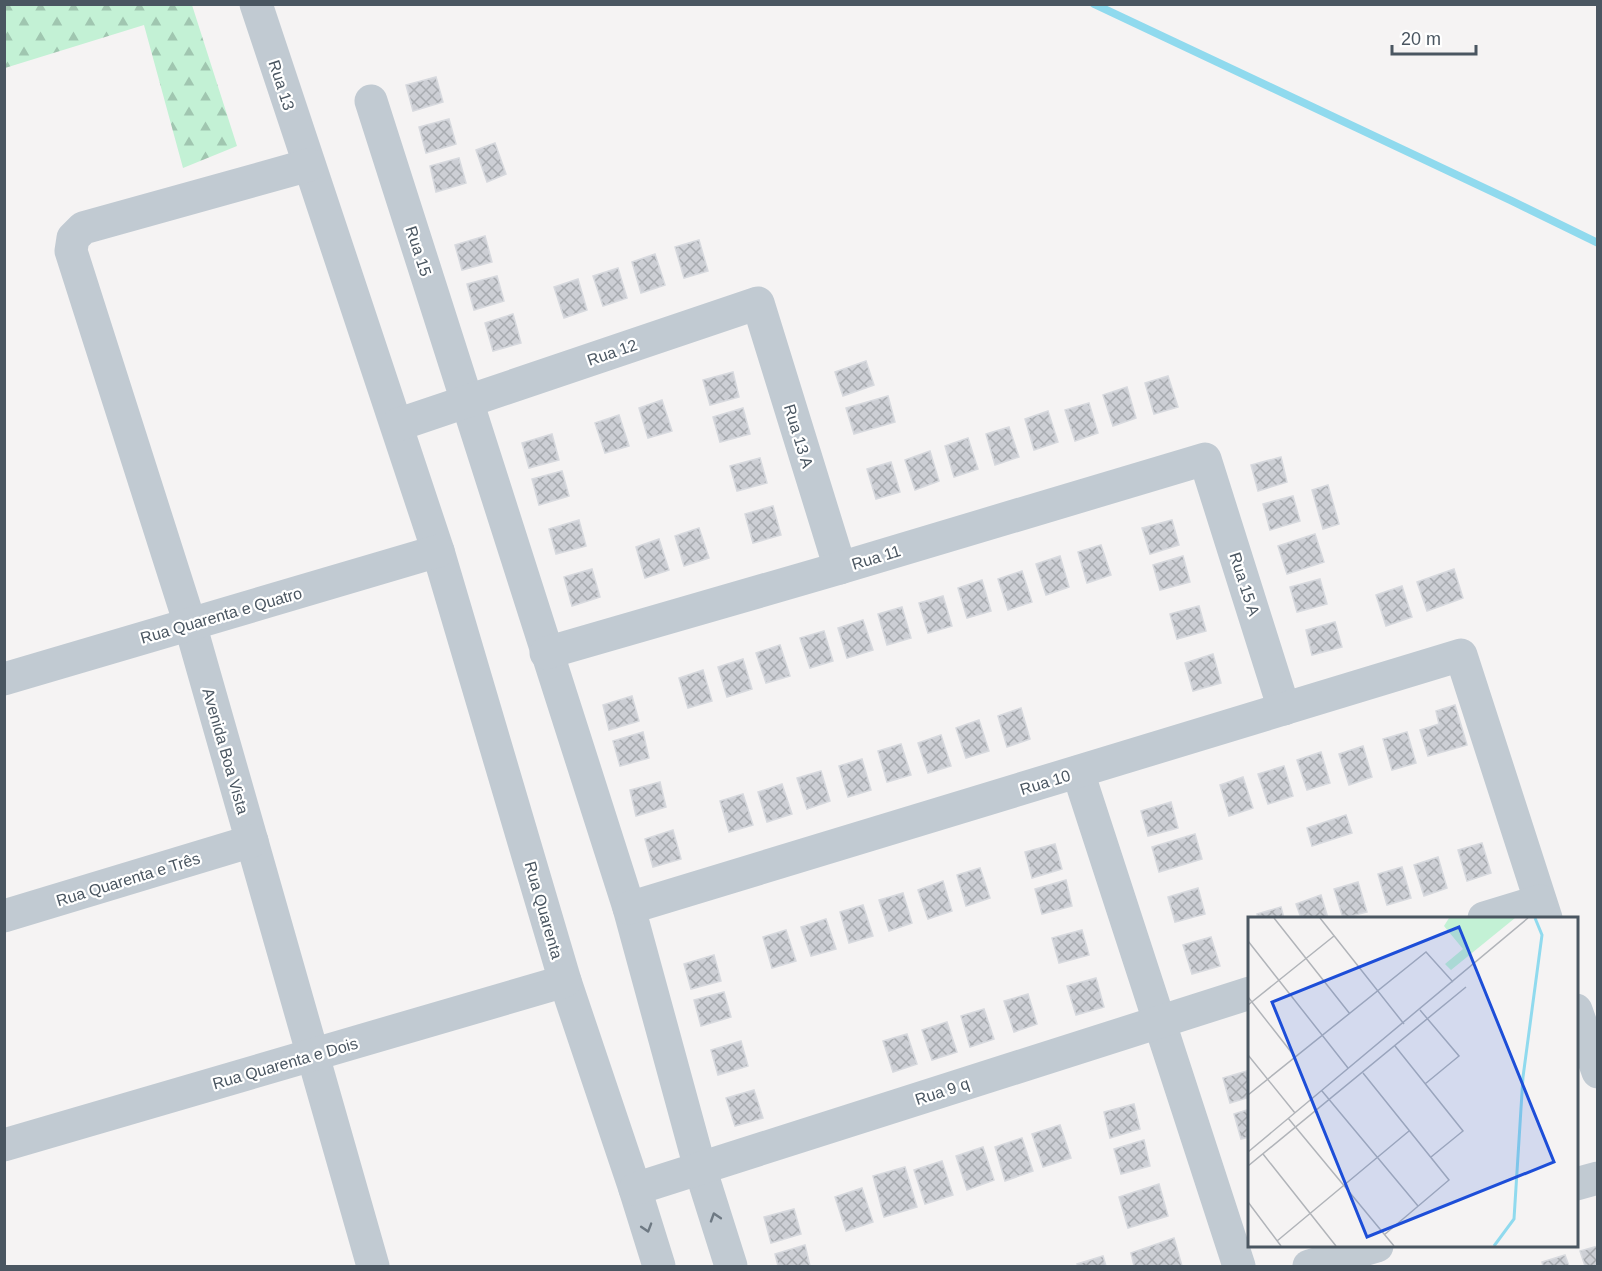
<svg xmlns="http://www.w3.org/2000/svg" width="1602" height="1271" viewBox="0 0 1602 1271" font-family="Arial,sans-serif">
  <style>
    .forest { fill: url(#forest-firs) }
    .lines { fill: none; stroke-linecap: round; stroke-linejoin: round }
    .stream { stroke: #90daee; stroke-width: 8 }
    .building { fill: url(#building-cross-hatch); stroke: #d7d9de; stroke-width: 1.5 }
    .minor { stroke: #c1cad2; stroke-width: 33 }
    .oneway { stroke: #6e7983 }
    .labels { text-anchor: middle; stroke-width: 4.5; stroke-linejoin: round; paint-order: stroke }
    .street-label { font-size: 16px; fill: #4a5661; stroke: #fff }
    .inset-river { fill: none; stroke: #90daee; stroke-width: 3 }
    .inset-road { fill: none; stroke: #b1b4b9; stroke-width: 1.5 }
    .view { fill: #1d4ed8; fill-opacity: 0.15; stroke: #1d4ed8; stroke-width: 3 }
    .inset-edge { fill: none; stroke: #4a5661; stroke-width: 3 }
  </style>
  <defs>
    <pattern id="forest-firs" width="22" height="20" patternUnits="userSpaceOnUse" patternTransform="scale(1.5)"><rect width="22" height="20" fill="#c3f1d5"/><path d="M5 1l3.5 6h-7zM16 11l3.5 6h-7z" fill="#a0c6b0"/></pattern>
    <pattern id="building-cross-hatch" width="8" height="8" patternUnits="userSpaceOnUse" patternTransform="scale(1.5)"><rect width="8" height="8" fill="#cdcfd5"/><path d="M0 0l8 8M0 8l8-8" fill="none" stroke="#a8abb0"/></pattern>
  </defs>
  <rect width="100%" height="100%" fill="#f5f3f3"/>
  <polygon class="forest" points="5,4 192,5 237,146 183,168 144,25 5,68"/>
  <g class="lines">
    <polyline class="stream" points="1094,4 1512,201 1598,243"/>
  </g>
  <g class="building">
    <polygon points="436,77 443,102 413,111 406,85"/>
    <polygon points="449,119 456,144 426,153 419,127"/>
    <polygon points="495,143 506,174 487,182 476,150"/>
    <polygon points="459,158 466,183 436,192 430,166"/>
    <polygon points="485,236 492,262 462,270 455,245"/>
    <polygon points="699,240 708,271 684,278 675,247"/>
    <polygon points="655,254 665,285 641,293 632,262"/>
    <polygon points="618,268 627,298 603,306 593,276"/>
    <polygon points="497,276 504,301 474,310 467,284"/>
    <polygon points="578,279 587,310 564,318 554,287"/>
    <polygon points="513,314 521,343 493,351 485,323"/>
    <polygon points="866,361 874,385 843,396 835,372"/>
    <polygon points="733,372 739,397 710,405 703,380"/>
    <polygon points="1168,376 1178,407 1154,414 1145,383"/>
    <polygon points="1127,387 1136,418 1113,426 1103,395"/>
    <polygon points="888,396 895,422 854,434 846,408"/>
    <polygon points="662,400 672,431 648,438 639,408"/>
    <polygon points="1089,403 1098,433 1075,441 1065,410"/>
    <polygon points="743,408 750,434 720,442 713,417"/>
    <polygon points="1048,411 1058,442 1034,450 1025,419"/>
    <polygon points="619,415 629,446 605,453 595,423"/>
    <polygon points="1009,427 1019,457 995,465 986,434"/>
    <polygon points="552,434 559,460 529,468 522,443"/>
    <polygon points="968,438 978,469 954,477 945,446"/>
    <polygon points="930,451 939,481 915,490 905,460"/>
    <polygon points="1281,457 1287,482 1258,491 1251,465"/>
    <polygon points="760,458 767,483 737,491 730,466"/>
    <polygon points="891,462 900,492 876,499 867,469"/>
    <polygon points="562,471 569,496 539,505 532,479"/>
    <polygon points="1328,485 1339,524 1323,529 1312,490"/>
    <polygon points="1293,496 1300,521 1270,530 1263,504"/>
    <polygon points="773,506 781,535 753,543 745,514"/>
    <polygon points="579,520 586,546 556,554 549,529"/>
    <polygon points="1172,520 1179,545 1150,554 1142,528"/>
    <polygon points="699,528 709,558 684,566 675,536"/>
    <polygon points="1315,534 1324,562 1287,574 1278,546"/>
    <polygon points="659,539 669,570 645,578 636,547"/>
    <polygon points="1101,545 1111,575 1087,583 1078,552"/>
    <polygon points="1060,556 1069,587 1046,595 1036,564"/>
    <polygon points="1183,556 1190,582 1160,590 1153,565"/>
    <polygon points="592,569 600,597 572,606 564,577"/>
    <polygon points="1454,569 1463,598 1427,611 1417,582"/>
    <polygon points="1022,571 1032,602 1008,610 998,579"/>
    <polygon points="1320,579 1327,604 1297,612 1290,587"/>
    <polygon points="982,580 991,611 967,618 958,588"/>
    <polygon points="1402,586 1412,617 1386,626 1376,595"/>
    <polygon points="943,596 952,626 928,633 919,603"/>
    <polygon points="1199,606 1206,631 1177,639 1170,614"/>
    <polygon points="902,607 911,638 887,645 878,614"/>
    <polygon points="863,620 873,650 847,658 838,628"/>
    <polygon points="1335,622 1342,647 1312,655 1306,630"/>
    <polygon points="824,631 833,661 810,668 800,638"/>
    <polygon points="780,645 790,676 766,683 756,653"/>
    <polygon points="1213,654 1221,683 1193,691 1185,663"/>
    <polygon points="743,659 752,689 727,697 718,667"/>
    <polygon points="703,670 712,701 688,708 679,678"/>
    <polygon points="632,696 639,721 609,730 603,705"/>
    <polygon points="1455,705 1467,745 1428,756 1420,730 1439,724 1436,711"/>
    <polygon points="1021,708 1030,739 1007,747 998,716"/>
    <polygon points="979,720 989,751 966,758 956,728"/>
    <polygon points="643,732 649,758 620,766 613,741"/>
    <polygon points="1407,732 1416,763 1392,770 1383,739"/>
    <polygon points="941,735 951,766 928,773 918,743"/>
    <polygon points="901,744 911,775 887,782 878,751"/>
    <polygon points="1363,746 1372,777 1349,785 1339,754"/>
    <polygon points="1321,752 1330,783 1307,790 1297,760"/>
    <polygon points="862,759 871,790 848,797 839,766"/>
    <polygon points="1284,766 1293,796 1268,804 1258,774"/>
    <polygon points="821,771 830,801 807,809 797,778"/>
    <polygon points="1243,777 1253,808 1229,816 1220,785"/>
    <polygon points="660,782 666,807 636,816 630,790"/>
    <polygon points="782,784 792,814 767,822 758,792"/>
    <polygon points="743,794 753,825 729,832 720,801"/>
    <polygon points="1171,802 1178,828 1148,836 1141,811"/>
    <polygon points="1346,815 1352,833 1312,846 1307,828"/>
    <polygon points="673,830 681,859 653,867 645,839"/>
    <polygon points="1195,834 1202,859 1159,872 1152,847"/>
    <polygon points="1482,843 1491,873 1467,881 1458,850"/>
    <polygon points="1055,844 1062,869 1032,878 1025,852"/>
    <polygon points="1438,857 1447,888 1424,896 1414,865"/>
    <polygon points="1402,867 1411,898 1387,905 1378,874"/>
    <polygon points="980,868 990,898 966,906 957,875"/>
    <polygon points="1066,880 1072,906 1042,914 1035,889"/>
    <polygon points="943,881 952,911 928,919 918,890"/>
    <polygon points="1358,882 1367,912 1343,918 1334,889"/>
    <polygon points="1198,888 1205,914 1175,922 1168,897"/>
    <polygon points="903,893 912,923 889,931 879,900"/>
    <polygon points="1321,895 1328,918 1301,918 1296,904"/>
    <polygon points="863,905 873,936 849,943 840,912"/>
    <polygon points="1281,907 1284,918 1258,918 1257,914"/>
    <polygon points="826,919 836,949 811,956 801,927"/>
    <polygon points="786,930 796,961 772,968 763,937"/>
    <polygon points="1082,930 1089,955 1059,963 1052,938"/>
    <polygon points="1211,937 1220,966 1192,974 1183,945"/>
    <polygon points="714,955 721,981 691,989 684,964"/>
    <polygon points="1096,978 1104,1007 1076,1015 1067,986"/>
    <polygon points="724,992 731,1017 701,1026 694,1000"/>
    <polygon points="1028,994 1037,1024 1014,1032 1004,1001"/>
    <polygon points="984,1009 994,1039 970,1047 961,1016"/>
    <polygon points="947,1022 957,1052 932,1060 922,1030"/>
    <polygon points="907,1034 917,1064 893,1072 883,1041"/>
    <polygon points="741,1041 748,1066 718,1075 711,1050"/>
    <polygon points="1250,1070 1250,1097 1230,1103 1223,1078"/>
    <polygon points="754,1090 763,1118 735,1126 726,1098"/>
    <polygon points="1134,1104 1140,1129 1110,1138 1104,1112"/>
    <polygon points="1250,1109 1250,1137 1241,1139 1234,1114"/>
    <polygon points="1060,1125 1071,1158 1043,1167 1032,1134"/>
    <polygon points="1022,1138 1033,1171 1005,1181 995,1147"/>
    <polygon points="1144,1140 1150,1166 1121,1174 1114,1149"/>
    <polygon points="983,1147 994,1180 967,1190 956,1156"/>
    <polygon points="942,1161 953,1195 925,1204 914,1170"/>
    <polygon points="905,1167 917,1207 884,1217 873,1176"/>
    <polygon points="1159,1184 1168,1216 1128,1228 1119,1197"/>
    <polygon points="862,1188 873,1222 846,1231 835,1197"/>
    <polygon points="794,1209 801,1234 771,1243 764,1217"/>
    <polygon points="1174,1238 1182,1266 1134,1266 1131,1253"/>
    <polygon points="805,1245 810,1266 778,1266 775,1254"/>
    <polygon points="1598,1246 1598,1266 1585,1266 1580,1251"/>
    <polygon points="1565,1255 1569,1266 1543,1266 1542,1262"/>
    <polygon points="1103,1256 1106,1266 1078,1266 1077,1264"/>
  </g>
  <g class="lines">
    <g class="minor">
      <polyline points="256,4 438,551 565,981 635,1189 659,1266"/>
      <polyline points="371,101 629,908 700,1168 731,1266"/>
      <polyline points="309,165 83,228 73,238 71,251 190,624 373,1266"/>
      <polyline points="397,425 758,303 840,568"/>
      <polyline points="546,653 840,568 1205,459 1284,709"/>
      <polyline points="4,679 438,551"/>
      <polyline points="1078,772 1239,1266"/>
      <polyline points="629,908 1461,655 1546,918"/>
      <polyline points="4,916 252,841"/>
      <polyline points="1484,918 1540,901"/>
      <polyline points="1576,1010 1598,1072"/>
      <polyline points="4,1145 565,981"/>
      <polyline points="1576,1184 1598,1178"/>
      <polyline points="635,1189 1250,993"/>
      <polyline points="1309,1266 1377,1246"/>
    </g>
  </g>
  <defs><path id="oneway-chevron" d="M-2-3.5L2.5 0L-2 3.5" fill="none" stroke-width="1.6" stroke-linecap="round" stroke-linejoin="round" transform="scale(1.5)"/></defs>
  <g class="oneway">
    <use href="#oneway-chevron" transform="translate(715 1217) rotate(-108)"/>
    <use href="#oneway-chevron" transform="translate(647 1228) rotate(73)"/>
  </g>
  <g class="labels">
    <g class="street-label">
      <text transform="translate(282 85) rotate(72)" y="6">Rua 13</text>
      <text transform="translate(419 251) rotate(72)" y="6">Rua 15</text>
      <text transform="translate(612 352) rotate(-19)" y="6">Rua 12</text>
      <text transform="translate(799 436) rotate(73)" y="6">Rua 13 A</text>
      <text transform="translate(876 557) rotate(-17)" y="6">Rua 11</text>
      <text transform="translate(1245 584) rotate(72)" y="6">Rua 15 A</text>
      <text transform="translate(221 615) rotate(-16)" y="6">Rua Quarenta e Quatro</text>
      <text transform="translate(226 751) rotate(74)" y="6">Avenida Boa Vista</text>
      <text transform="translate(1045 782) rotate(-17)" y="6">Rua 10</text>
      <text transform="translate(128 879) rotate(-17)" y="6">Rua Quarenta e Três</text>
      <text transform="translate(544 910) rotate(74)" y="6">Rua Quarenta</text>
      <text transform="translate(285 1063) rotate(-16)" y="6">Rua Quarenta e Dois</text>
      <text transform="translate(942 1091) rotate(-18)" y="6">Rua 9 q</text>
    </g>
  </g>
  <g transform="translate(1248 917)">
    <rect width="330" height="330" fill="#f5f3f3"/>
    <path d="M201,1H267L203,53L197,47L215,32L196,9Z" fill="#c3f1d5"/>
    <path class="inset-river" d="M246,329L266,302L275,160L294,18L287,1"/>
    <path class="inset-road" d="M26,1L102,97M72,1L156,107M0,24L100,151M0,80L47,140M0,88L86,19M172,93L211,139L177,167M147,129L215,214L183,240M0,138L47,196M115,156L201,263L136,318M74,174L170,289M0,178L178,35L205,65M40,201L146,329M0,235L280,1M15,237L88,329M0,249L218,70M0,285L33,329M29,324L161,214"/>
    <path class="view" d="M211,10L306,245L119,320L24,85Z"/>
    <rect width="330" height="330" class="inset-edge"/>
  </g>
  <rect width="1602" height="1271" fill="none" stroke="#4a5661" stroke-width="12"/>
  <path d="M1392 45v9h84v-9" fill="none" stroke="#4a5661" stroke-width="3"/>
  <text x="1401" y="45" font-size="18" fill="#4a5661" stroke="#ffffff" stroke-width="4.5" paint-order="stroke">20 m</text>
</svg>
